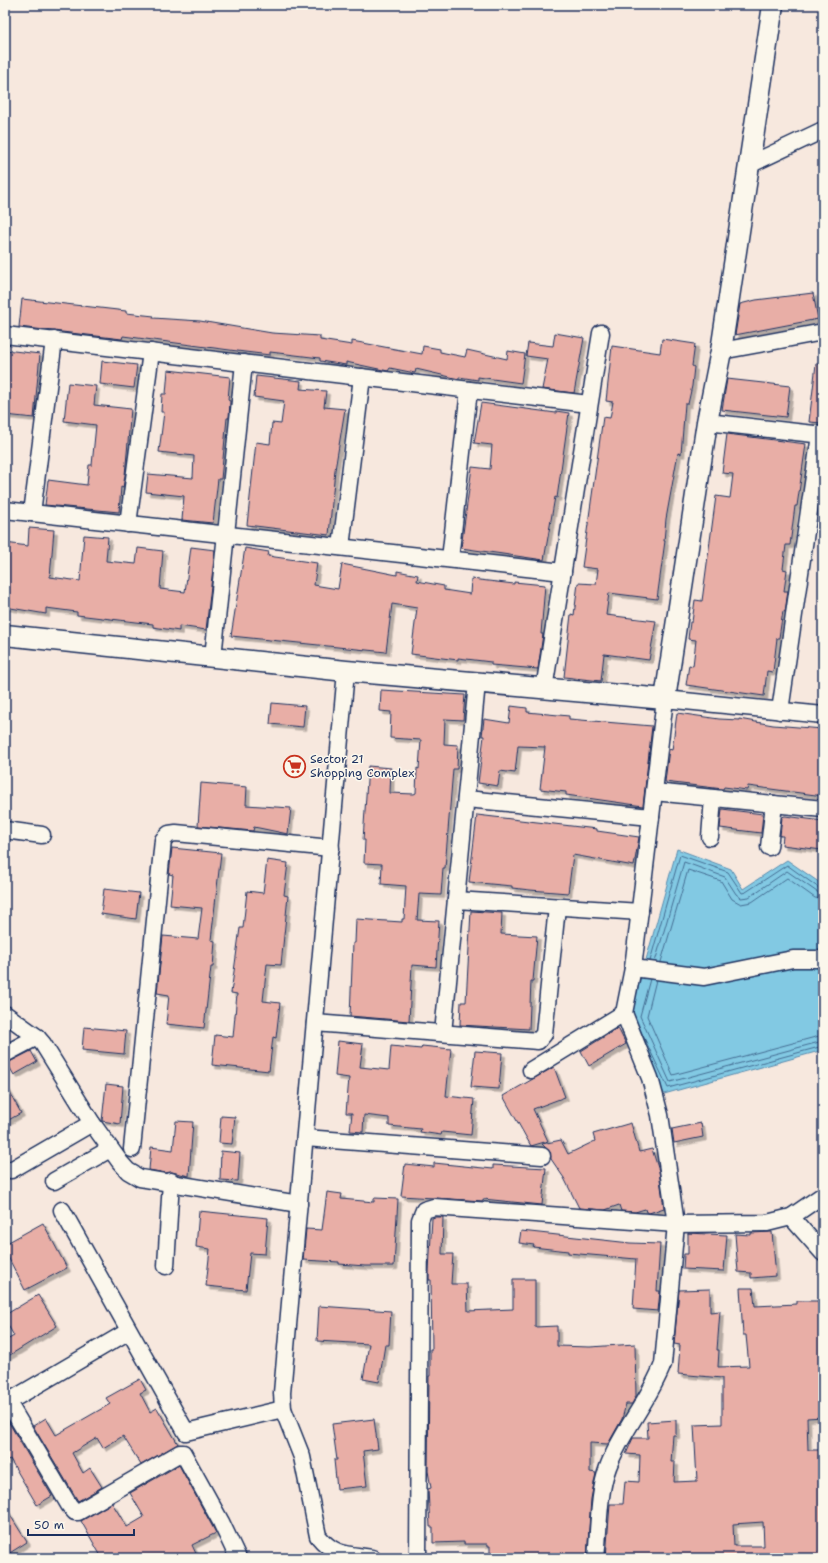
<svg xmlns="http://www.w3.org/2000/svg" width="828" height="1563" viewBox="0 0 828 1563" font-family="'Shantell Sans',sans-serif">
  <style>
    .water { fill: #82c9e3; stroke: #598bae }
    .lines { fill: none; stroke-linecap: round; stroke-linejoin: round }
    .shore { stroke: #446d93; stroke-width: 1 }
    .building { fill: #e8aea6; stroke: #1b2f5e; fill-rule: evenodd; filter: url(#shadow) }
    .minor-casing { stroke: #1b2f5e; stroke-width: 19 }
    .tertiary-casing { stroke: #1b2f5e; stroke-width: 23 }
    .minor { stroke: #fbf7ec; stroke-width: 16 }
    .tertiary { stroke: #fbf7ec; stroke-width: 20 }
    .labels { text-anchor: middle; stroke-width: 3; stroke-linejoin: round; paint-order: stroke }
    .poi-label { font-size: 12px; fill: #1b2f5e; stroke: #fbf7ec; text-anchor: start }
  </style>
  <defs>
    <filter id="shadow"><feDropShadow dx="3.5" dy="3.5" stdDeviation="0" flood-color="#0004"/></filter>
  </defs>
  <rect width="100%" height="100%" fill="#f7e8de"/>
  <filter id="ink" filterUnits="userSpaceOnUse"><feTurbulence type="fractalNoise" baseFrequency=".025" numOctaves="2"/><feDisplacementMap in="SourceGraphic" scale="8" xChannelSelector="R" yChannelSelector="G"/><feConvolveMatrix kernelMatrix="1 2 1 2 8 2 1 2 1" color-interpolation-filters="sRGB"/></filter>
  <g filter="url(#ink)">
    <polygon class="water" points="677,849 731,869 743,889 787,860 823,885 823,1050 664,1094 630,1017"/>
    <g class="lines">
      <g class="shore">
        <polyline points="650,961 680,855 728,872 742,893 746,892 787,865 819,888 823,888"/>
        <polyline points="655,962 684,862 725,877 736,894 741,898 749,897 787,871 817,892 823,893"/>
        <polyline points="661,962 688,870 721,881 732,899 741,904 752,902 787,878 815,898 823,899"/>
        <polyline points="650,979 640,1016 670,1082 823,1041"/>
        <polyline points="656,980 647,1016 673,1075 823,1035"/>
        <polyline points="638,1025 668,1088 823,1046"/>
      </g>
    </g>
    <g class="building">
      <polygon points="813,293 818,319 735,335 740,304 756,300"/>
      <polygon points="22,299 126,311 126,313 154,316 153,318 200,321 272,333 320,336 320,340 352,345 352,341 422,354 423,346 440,349 440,352 465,357 467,350 507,359 508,351 525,354 521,383 478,377 478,380 459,377 459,379 416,369 415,373 390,368 388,371 346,362 346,365 320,361 320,358 270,352 270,355 245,352 153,340 123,336 122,339 19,327"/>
      <polygon points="555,333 584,338 574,393 542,389 548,359 526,356 528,343 553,346"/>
      <polygon points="662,339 695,344 692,366 694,367 692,386 688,404 685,404 681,454 678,453 666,519 664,541 665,541 657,599 609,593 606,615 656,621 649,660 604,654 601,681 564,677 571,614 574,615 578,583 596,584 598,569 582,567 603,417 610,418 613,402 606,401 612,346 660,353"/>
      <polygon points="5,350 40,354 34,418 5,415"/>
      <polygon points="102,361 137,365 134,388 100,384"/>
      <polygon points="816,364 823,364 823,423 809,422"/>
      <polygon points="168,370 230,377 228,400 230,401 229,418 227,418 221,479 218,479 213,523 182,520 184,496 146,492 148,474 193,478 194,456 159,452 164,412 161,412 162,394 166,394"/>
      <polygon points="256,376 301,381 300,389 326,391 324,407 345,409 335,470 329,535 247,525 256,442 270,444 272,423 281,424 284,401 254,397"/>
      <polygon points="727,379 790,386 786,417 722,410"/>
      <polygon points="68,383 96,386 94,405 131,409 125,475 123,488 121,487 119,512 45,505 48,480 87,485 89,465 92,465 96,425 64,421"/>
      <polygon points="481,403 556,413 556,411 569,413 559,484 557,498 555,497 544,560 461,548 472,467 490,469 492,445 474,443"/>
      <polygon points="727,434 806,444 797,506 795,506 790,545 786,545 783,569 787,570 784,591 788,591 785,612 783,611 779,638 777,638 773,672 767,671 764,696 686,685 689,665 693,666 696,640 688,639 690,622 692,622 695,600 702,601 716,496 730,498 733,474 722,473"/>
      <polygon points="29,528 54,530 50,577 80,581 84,535 108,537 106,561 136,564 138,548 163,551 160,589 185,592 191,547 215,550 206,630 179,626 179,631 153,627 153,624 77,615 77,612 46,608 46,614 5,607 5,543 28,546"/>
      <polygon points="245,548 269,552 268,556 317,563 314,585 338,589 342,564 397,575 397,571 418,575 417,581 444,586 444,590 470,594 471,579 514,584 514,582 545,585 541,634 543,634 538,669 491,665 491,662 458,658 458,660 411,654 417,608 392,604 386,652 231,636"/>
      <polygon points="381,690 465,695 463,720 445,719 444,744 458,745 457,769 453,769 445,868 443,868 441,895 419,894 417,920 439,921 436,967 412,965 409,1021 350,1016 353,943 355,943 356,919 402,922 402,919 404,919 406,886 381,884 382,864 364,863 365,840 363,840 368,766 391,768 390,793 414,794 416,793 417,768 419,769 421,740 390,738 391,712 380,711"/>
      <polygon points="272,703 305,706 303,727 270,724"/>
      <polygon points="511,706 527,708 527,712 569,716 569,719 652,726 643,806 566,795 566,792 540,789 545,747 518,746 515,773 500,771 498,786 478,783 484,736 482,736 484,719 509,723"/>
      <polygon points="677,713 719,719 739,720 739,719 773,725 823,729 823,796 748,786 747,790 724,787 723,789 665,782 669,749 672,750"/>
      <polygon points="201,783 247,787 246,805 291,808 288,834 254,827 253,831 198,826"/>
      <polygon points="722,809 763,814 761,833 720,828"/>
      <polygon points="477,815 597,829 597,831 639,837 634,866 573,855 568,893 530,890 512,888 512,886 469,882"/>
      <polygon points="785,816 823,821 822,850 782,845 783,836 780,836 782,817"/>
      <polygon points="172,848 221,853 211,940 215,941 213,967 211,967 204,1028 166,1024 169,995 157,993 163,936 198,939 202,908 170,905 173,875 169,874"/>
      <polygon points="267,860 288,863 284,895 288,896 281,965 267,964 263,1001 280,1003 276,1038 273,1037 269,1071 212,1065 215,1035 233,1037 237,994 231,993 240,928 243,928 247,891 263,893"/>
      <polygon points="104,889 139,893 136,919 101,914"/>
      <polygon points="471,911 502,913 501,934 537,936 533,981 531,981 529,1029 460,1025 461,1002 466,1002"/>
      <polygon points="84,1027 126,1031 124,1054 82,1050"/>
      <polygon points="618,1028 626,1044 589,1066 581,1051"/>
      <polygon points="338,1041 363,1044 360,1067 389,1070 391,1046 421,1049 422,1046 451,1049 446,1096 474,1099 471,1135 442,1132 441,1135 420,1132 421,1129 389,1126 389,1118 364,1115 363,1132 350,1131 352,1113 346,1113 349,1078 335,1076"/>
      <polygon points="31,1051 37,1062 14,1075 7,1063"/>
      <polygon points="475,1051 502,1053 499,1089 471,1087"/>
      <polygon points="554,1067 565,1097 533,1109 548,1141 531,1146 503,1096"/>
      <polygon points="5,1084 21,1113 5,1122"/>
      <polygon points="106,1084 123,1086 120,1124 102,1121"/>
      <polygon points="221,1116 235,1117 232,1144 219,1143"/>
      <polygon points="176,1121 193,1122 189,1176 172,1172 166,1173 149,1170 151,1147 173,1150"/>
      <polygon points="631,1123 639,1152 652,1149 659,1171 664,1208 649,1213 646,1212 645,1209 635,1212 621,1211 619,1205 605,1210 579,1208 564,1178 551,1159 550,1152 542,1144 561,1140 568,1154 595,1141 593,1134"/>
      <polygon points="701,1123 703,1137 674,1143 672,1129"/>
      <polygon points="221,1151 240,1153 238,1181 220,1180"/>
      <polygon points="434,1163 493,1169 493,1165 546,1168 542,1205 483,1199 483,1201 401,1196 405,1164 434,1167"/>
      <polygon points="327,1192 342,1194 341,1199 374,1202 374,1198 398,1199 394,1266 365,1266 339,1264 339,1262 303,1260 306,1229 322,1230"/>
      <polygon points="199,1211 268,1218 265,1254 250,1253 246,1290 206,1286 210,1249 196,1247"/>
      <polygon points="435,1217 443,1217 442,1254 453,1254 451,1284 467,1284 468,1311 513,1309 513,1279 535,1279 535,1327 557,1326 557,1346 590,1347 635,1344 636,1396 632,1404 626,1404 622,1419 608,1444 590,1443 590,1472 596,1473 591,1499 587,1558 490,1558 490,1546 488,1546 488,1544 464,1544 464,1542 433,1543 433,1527 430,1527 428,1489 431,1488 428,1471 429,1376 430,1376 430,1349 432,1349 431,1280 429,1280 429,1271 432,1218"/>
      <polygon points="43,1223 67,1268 25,1290 5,1251 5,1244"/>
      <polygon points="521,1231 630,1243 660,1244 657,1291 660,1291 658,1311 633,1309 636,1259 568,1253 568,1251 533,1247 534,1245 519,1243"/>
      <polygon points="772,1232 776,1276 751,1278 751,1273 738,1272 735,1234 751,1235 751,1233"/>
      <polygon points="688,1233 727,1235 724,1271 683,1269 684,1254 688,1254"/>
      <path d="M740,1288H753L755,1306L797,1304V1301H823V1417L807,1418L808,1450H823V1558H606L610,1504H623L625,1481L639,1482L640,1455L626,1454L633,1438H648L647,1422L676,1420V1435H673L671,1462H675L674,1482L697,1481L694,1425L722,1424V1378L678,1374L680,1345L674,1344L679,1290L710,1289V1312L720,1311L717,1350H719L718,1367L749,1366L746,1335H743ZM763,1522L764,1546H734L733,1524Z"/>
      <polygon points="38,1295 57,1326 5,1358 5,1341 14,1336 5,1320 5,1315"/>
      <polygon points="319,1306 391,1311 389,1345 385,1345 379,1382 363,1379 369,1344 317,1341"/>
      <polygon points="140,1379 146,1390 140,1393 150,1412 157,1408 178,1444 141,1465 123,1436 103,1448 97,1438 72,1453 83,1473 90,1468 102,1487 78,1501 33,1426 46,1418 56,1435 110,1404 106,1398"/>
      <polygon points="5,1416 52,1496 37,1505 10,1459 5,1461"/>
      <polygon points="374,1419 378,1449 363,1451 367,1486 337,1489 334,1460 337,1460 332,1424"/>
      <polygon points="179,1465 216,1533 192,1545 198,1558 102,1558 81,1521 112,1503 127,1527 144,1517 130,1493"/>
      <polygon points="5,1507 27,1542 5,1556"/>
    </g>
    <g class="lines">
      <defs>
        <g id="minor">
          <polyline points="749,165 823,130"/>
          <polyline points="5,335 589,404"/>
          <polyline points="721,351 823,332"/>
          <polyline points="707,422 823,435"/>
          <polyline points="5,510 563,572"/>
          <polyline points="32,513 54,340"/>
          <polyline points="128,524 151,352"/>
          <polyline points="341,547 362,377"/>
          <polyline points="450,559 469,390"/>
          <polyline points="213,657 244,363"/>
          <path d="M346,671L282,1393L283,1409L302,1457L318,1536C335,1557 348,1554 372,1558"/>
          <polyline points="544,689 601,333"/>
          <polyline points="780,711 820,435"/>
          <polyline points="654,792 823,809"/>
          <polyline points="466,799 651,817"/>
          <polyline points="5,830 42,835"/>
          <polyline points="710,837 713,798"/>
          <polyline points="769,847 774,804"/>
          <polyline points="456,900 640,912"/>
          <polyline points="633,968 704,977 793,959 823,959"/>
          <polyline points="5,1014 37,1037 43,1044 92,1123 120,1162 128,1171 140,1178 299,1204"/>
          <polyline points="315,1023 538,1041 544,1034 557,907"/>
          <polyline points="443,1033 477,683"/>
          <polyline points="5,1054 37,1037"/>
          <polyline points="531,1070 624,1013"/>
          <polyline points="305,1138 542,1156"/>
          <polyline points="132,1149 163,840 169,834 176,833 331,848"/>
          <polyline points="11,1170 92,1123"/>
          <polyline points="54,1181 110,1149"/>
          <polyline points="62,1210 186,1432 283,1409"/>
          <polyline points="791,1217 823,1253"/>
          <polyline points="166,1266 171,1181"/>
          <polyline points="5,1397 69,1505 75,1512 78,1512 180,1453 183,1453 221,1522 238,1558"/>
          <polyline points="8,1402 129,1331"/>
          <polyline points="418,1558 420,1220 424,1210 434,1207 676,1224 767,1223 791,1217 823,1195"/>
          <path d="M596,1558C599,1530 598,1493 608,1467C622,1430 649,1401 663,1364L676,1224L660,1115L650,1078L624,1013L633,968L665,699L823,715"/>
        </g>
        <polyline id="tertiary" points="5,635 346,671 665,699 707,422 721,351 773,5"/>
      </defs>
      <use href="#minor" class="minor-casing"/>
      <use href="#tertiary" class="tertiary-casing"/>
      <use href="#minor" class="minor"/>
      <use href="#tertiary" class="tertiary"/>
    </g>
  </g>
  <defs>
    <symbol id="supermarket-ring" viewBox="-11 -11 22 22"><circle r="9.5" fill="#fbf7ec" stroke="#c8321e" stroke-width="1.5"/><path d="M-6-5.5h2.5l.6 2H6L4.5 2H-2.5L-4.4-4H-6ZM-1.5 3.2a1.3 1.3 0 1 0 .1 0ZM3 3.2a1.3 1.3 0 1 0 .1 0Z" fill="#c8321e"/></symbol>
  </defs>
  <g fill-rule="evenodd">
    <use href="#supermarket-ring" x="282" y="754" width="25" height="25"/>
  </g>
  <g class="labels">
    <g class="poi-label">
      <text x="310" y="763">Sector 21<tspan x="310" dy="14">Shopping Complex</tspan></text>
    </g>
  </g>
  <rect width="828" height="1563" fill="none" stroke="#fbf7ec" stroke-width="20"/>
  <rect x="10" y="10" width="808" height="1543" fill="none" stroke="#1b2f5e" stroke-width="1.5" filter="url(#ink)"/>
  <path d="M28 1529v6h106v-6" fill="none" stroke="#1b2f5e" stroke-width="2"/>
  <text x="34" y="1529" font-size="12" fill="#1b2f5e" stroke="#fbf7ec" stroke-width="3" paint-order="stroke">50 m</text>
</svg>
